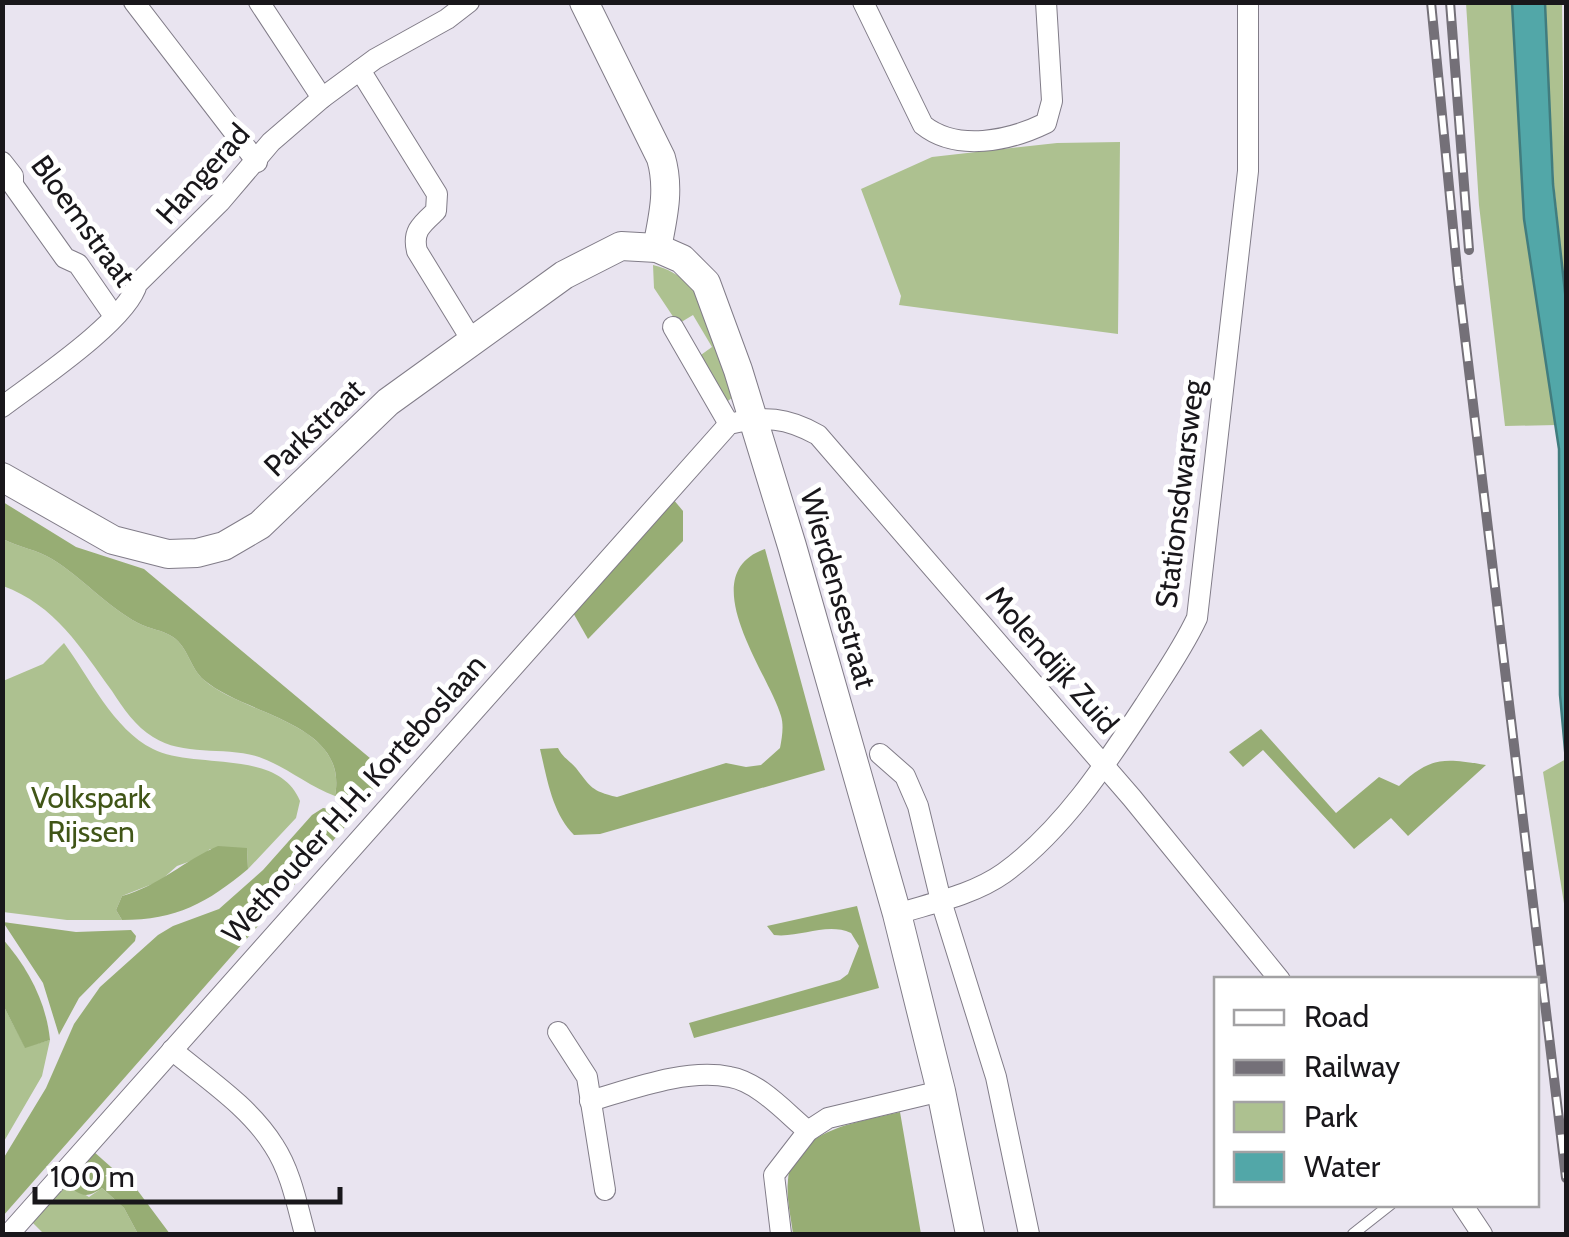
<svg xmlns="http://www.w3.org/2000/svg" width="1569" height="1237" viewBox="0 0 1569 1237" font-family="Cabin,sans-serif">
  <style>
    .green { fill: #adc190 }
    .forest { fill: #97ad74 }
    .water { fill: #52a7a8; stroke: #417c7e; stroke-width: 2.5 }
    .lines { fill: none; stroke-linecap: round; stroke-linejoin: round }
    .lane-casing { stroke: #817c88; stroke-width: 12 }
    .street-casing { stroke: #817c88; stroke-width: 22 }
    .secondary-casing { stroke: #817c88; stroke-width: 30 }
    .lane { stroke: #fff; stroke-width: 10 }
    .street { stroke: #fff; stroke-width: 20 }
    .secondary { stroke: #fff; stroke-width: 28 }
    .rail-casing { stroke: #747078; stroke-width: 10 }
    .rail { stroke: #fff; stroke-width: 6; stroke-dasharray: 19; stroke-linecap: butt }
    .labels { text-anchor: middle; stroke-width: 10; stroke-linejoin: round; paint-order: stroke }
    .street-label { font-size: 30px; fill: #19171b; stroke: #fff }
    .park-label { font-size: 30px; fill: #405517; stroke: #fff }
  </style>
  <rect width="100%" height="100%" fill="#e9e4f0"/>
  <g class="green">
    <polygon points="1466,3 1512,3 1524,219 1556,425 1505,426 1479,205"/>
    <polygon points="1545,3 1562,3 1566,301 1554,184"/>
    <polygon points="1120,142 1118,334 899,305 901,296 861,189 932,157 1057,143"/>
    <path d="M653,265C713,279 719,347 733,397L724,404L698,357L712,347L693,315L678,324L654,288Z"/>
    <path d="M3,539C18,547 38,550 52,559C82,577 106,606 138,623C149,629 163,630 173,637C188,647 190,668 204,680C245,716 349,722 335,796C308,786 285,766 259,757C225,746 184,757 153,737C136,727 123,708 112,691C81,648 55,605 3,586Z"/>
    <path d="M64,643C90,678 113,729 153,749C194,770 279,748 300,801L296,818L248,869L247,848L210,849L202,857L177,866L160,881L122,896L116,910L122,920H67L3,912V681L43,664Z"/>
    <polygon points="1566,759 1566,916 1543,772"/>
    <polygon points="3,1005 25,1047 50,1040 42,1076 3,1143"/>
    <polygon points="65,1183 89,1197 102,1188 124,1208 138,1234 44,1234 31,1221"/>
  </g>
  <g class="forest">
    <polygon points="673,499 683,511 683,541 588,639 572,611"/>
    <path d="M3,502L76,547L144,569L389,774C374,793 359,800 335,796C349,722 246,716 204,680C190,668 188,647 173,637C163,630 149,629 138,623C106,606 82,577 52,559C38,550 18,547 3,539Z"/>
    <path d="M765,549L825,770L600,834L574,835C552,813 547,778 540,749L558,748C563,758 569,760 576,768C591,787 591,791 617,797L726,763L746,767L761,765L780,748C782,737 784,726 781,716C768,672 692,575 765,549Z"/>
    <path d="M1261,729L1336,813L1379,777L1399,786C1431,756 1444,758 1486,765L1408,836L1391,818L1354,849L1263,750L1243,767L1229,752Z"/>
    <polygon points="323,808 346,811 352,819 3,1216 3,1159 46,1088 74,1024 100,987 158,935 173,926 219,909 263,870 312,815"/>
    <path d="M218,846L247,848L248,869C207,903 177,920 122,920L116,910L122,896C159,886 185,860 218,846Z"/>
    <path d="M857,906L879,988L694,1038L689,1023L840,980L848,974L859,946L851,933C826,922 801,938 774,935L767,926Z"/>
    <polygon points="3,922 76,932 131,930 136,936 135,941 79,998 59,1035 43,983"/>
    <path d="M2,938C28,968 46,1001 50,1040L25,1048L3,1005Z"/>
    <path d="M900,1112L921,1234H793C791,1217 786,1197 788,1180C794,1129 860,1122 900,1112Z"/>
    <path d="M93,1151L138,1191L170,1234H138L124,1208L102,1188C85,1200 80,1195 65,1183Z"/>
  </g>
  <polygon class="water" points="1512,3 1545,3 1553,184 1566,301 1566,761 1560,695 1559,449 1524,219"/>
  <g class="lines">
    <defs>
      <polyline id="lane" points="1353,1234 1391,1204"/>
      <g id="street">
        <polyline points="134,2 257,162"/>
        <polyline points="259,2 322,98"/>
        <path d="M863,2L923,125C957,152 1009,141 1046,123L1052,101L1046,2"/>
        <path d="M360,70L437,194L436,211C422,224 412,231 417,251L471,339"/>
        <polyline points="2,162 13,176 13,185 65,258 78,264 114,316"/>
        <polyline points="673,327 729,424"/>
        <path d="M2,407C35,382 128,320 137,284L220,202L271,142L322,98L375,59L447,19L469,2"/>
        <polyline points="880,754 905,776 918,806 941,901 996,1077 1029,1234"/>
        <path d="M897,914C932,903 973,895 1004,873C1063,830 1106,764 1146,703C1164,675 1183,648 1197,618L1248,171V2"/>
        <polyline points="558,1032 587,1077 605,1190"/>
        <path d="M172,1050C207,1079 250,1107 274,1146C291,1172 297,1205 305,1234"/>
        <path d="M590,1101C632,1089 686,1068 730,1077C759,1082 786,1113 808,1131"/>
        <polyline points="1462,1204 1482,1234"/>
        <path d="M9,1234L729,424C765,416 786,417 818,435L1132,798L1280,980"/>
        <polyline points="781,1234 774,1175 808,1131 828,1118 941,1091"/>
      </g>
      <g id="secondary">
        <path d="M584,2L661,158C670,189 663,217 657,248"/>
        <polyline points="2,477 113,540 168,554 197,553 224,546 260,525 388,402 564,275 621,246 657,248 682,259 706,283 738,370 792,546 897,914 941,1091 970,1234"/>
      </g>
    </defs>
    <use href="#lane" class="lane-casing"/>
    <use href="#street" class="street-casing"/>
    <use href="#secondary" class="secondary-casing"/>
    <use href="#lane" class="lane"/>
    <use href="#street" class="street"/>
    <use href="#secondary" class="secondary"/>
    <defs>
      <g id="rail">
        <polyline points="1431,2 1458,279 1566,1178"/>
        <polyline points="1450,2 1469,250"/>
      </g>
    </defs>
    <use href="#rail" class="rail-casing"/>
    <use href="#rail" class="rail"/>
  </g>
  <g class="labels">
    <g class="street-label">
      <text transform="translate(203 174) rotate(-48)" y="10">Hangerad</text>
      <text transform="translate(83 221) rotate(54)" y="10">Bloemstraat</text>
      <text transform="translate(314 428) rotate(-44)" y="10">Parkstraat</text>
      <text transform="translate(1180 494) rotate(-83)" y="10">Stationsdwarsweg</text>
      <text transform="translate(838 589) rotate(74)" y="10">Wierdensestraat</text>
      <text transform="translate(1052 660) rotate(49)" y="10">Molendijk Zuid</text>
      <text transform="translate(354 799) rotate(-48)" y="10">Wethouder H.H. Korteboslaan</text>
    </g>
    <g class="park-label">
      <text x="91" y="808">Volkspark<tspan x="91" dy="34">Rijssen</tspan></text>
    </g>
  </g>
  <rect width="1569" height="1237" fill="none" stroke="#19171b" stroke-width="10"/>
  <rect x="1214" y="977" width="325" height="230" fill="#ffffff" stroke="#a3a2a4" stroke-width="2.5"/>
  <rect x="1234" y="1010" width="50" height="15" fill="#ffffff" stroke="#a3a2a4" stroke-width="2.5"/>
  <text x="1304" y="1027" font-size="30" fill="#19171b">Road</text>
  <rect x="1234" y="1060" width="50" height="15" fill="#747078" stroke="#a3a2a4" stroke-width="2.5"/>
  <text x="1304" y="1077" font-size="30" fill="#19171b">Railway</text>
  <rect x="1234" y="1102" width="50" height="30" fill="#adc190" stroke="#a3a2a4" stroke-width="2.5"/>
  <text x="1304" y="1127" font-size="30" fill="#19171b">Park</text>
  <rect x="1234" y="1152" width="50" height="30" fill="#52a7a8" stroke="#a3a2a4" stroke-width="2.5"/>
  <text x="1304" y="1177" font-size="30" fill="#19171b">Water</text>
  <path d="M35 1187v15h305v-15" fill="none" stroke="#19171b" stroke-width="5"/>
  <text x="50" y="1187" font-size="30" fill="#19171b" stroke="#ffffff" stroke-width="8" paint-order="stroke">100 m</text>
</svg>
